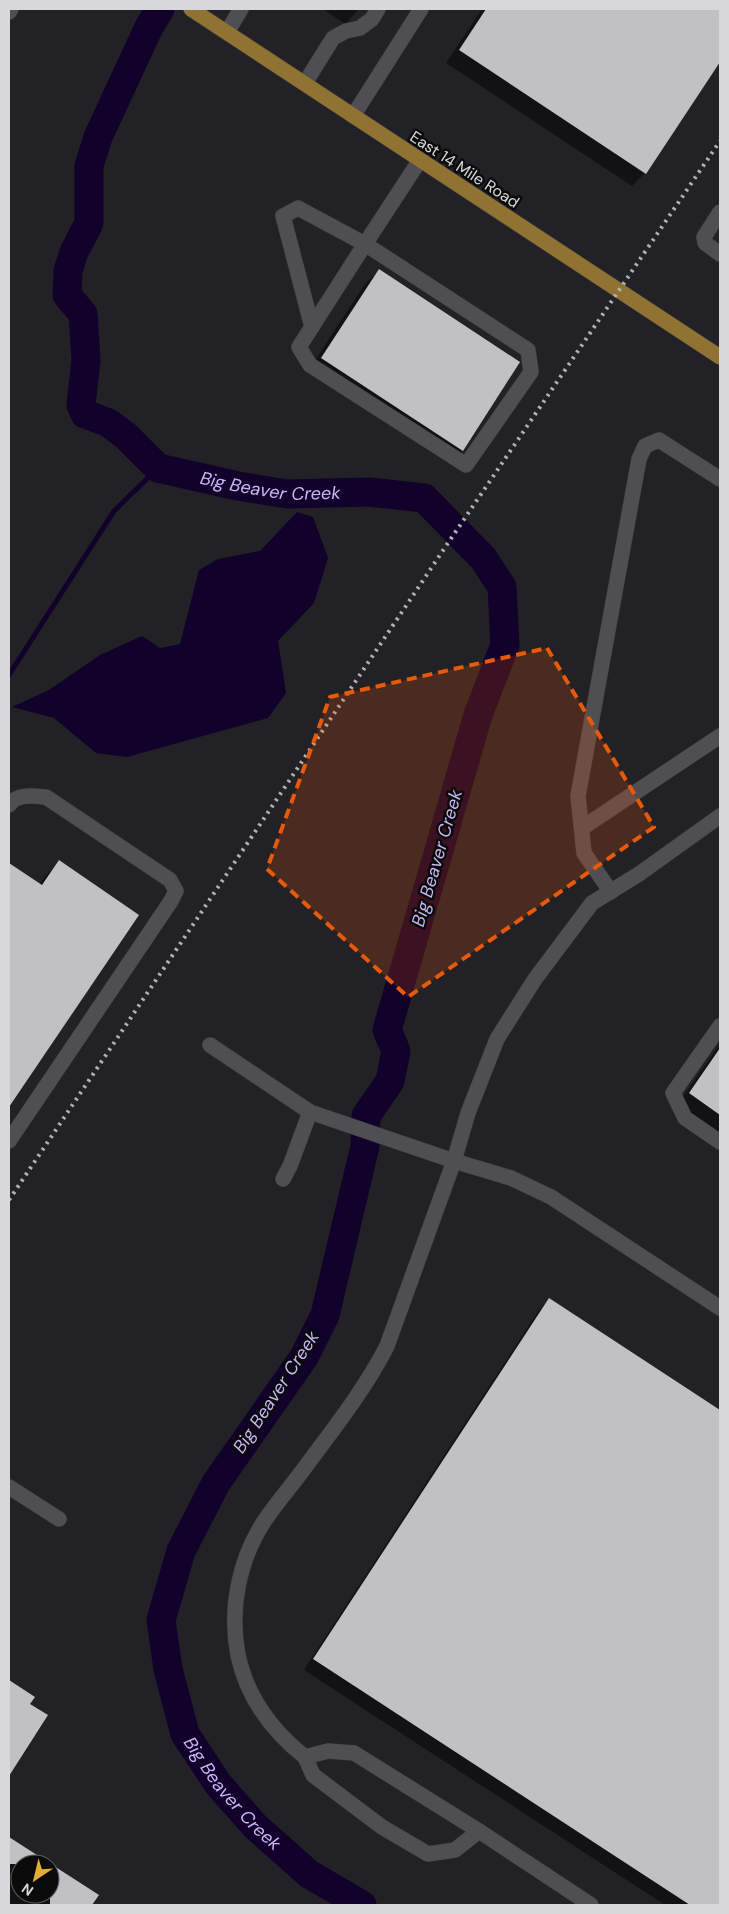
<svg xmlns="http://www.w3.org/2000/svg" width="729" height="1914" viewBox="0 0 729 1914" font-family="'DM Sans',sans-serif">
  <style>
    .water { fill: #12012a }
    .shadow { fill: #0007 }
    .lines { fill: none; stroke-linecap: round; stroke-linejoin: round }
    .stream { stroke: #12012a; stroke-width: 5 }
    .river { stroke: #12012a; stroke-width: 29 }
    .building { fill: #c1c0c5 }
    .minor-casing { stroke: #3c3b3f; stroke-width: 16 }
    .major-casing { stroke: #3c3b3f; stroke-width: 16 }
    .minor { stroke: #4f4e52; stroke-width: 15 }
    .major { stroke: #907332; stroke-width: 15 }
    .rail { stroke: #b2b1b4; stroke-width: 4; stroke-dasharray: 2.5 5; stroke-linecap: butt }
    .marked { fill: #e8590c; fill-opacity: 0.2; stroke: #e8590c; stroke-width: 4; stroke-dasharray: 10 6; stroke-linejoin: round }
    .labels { text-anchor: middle; stroke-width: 5; stroke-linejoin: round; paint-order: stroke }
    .street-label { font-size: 16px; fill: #d8d7da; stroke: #0b0b0c }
    .water-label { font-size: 18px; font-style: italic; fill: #c8b6f5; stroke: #0b0b0c }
  </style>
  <rect width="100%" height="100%" fill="#222125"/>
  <polygon class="water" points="297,512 313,517 328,558 314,603 278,641 286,693 268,718 127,757 96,753 54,718 12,707 49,690 100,655 142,636 160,648 180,644 199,570 218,559 260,551"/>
  <g class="shadow">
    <polygon points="323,9 359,9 345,24"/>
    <polygon points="482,9 720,9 720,60 645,173 632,186 446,63"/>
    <polygon points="379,271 462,450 448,463 308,371 365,284"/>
    <polygon points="59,862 137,915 9,1105 9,865 39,885 46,875"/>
    <polygon points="720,1044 720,1137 676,1107"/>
    <polygon points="549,1300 720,1412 720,1905 665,1905 304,1670 539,1310"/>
    <polygon points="9,1681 33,1697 29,1704 46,1715 9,1773"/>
    <polygon points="9,1838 49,1864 20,1864 20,1894 50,1894 50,1865 97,1895 91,1905 9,1905"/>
  </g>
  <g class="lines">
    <polyline class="stream" points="9,675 114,511 158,468"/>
    <path class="river" id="s1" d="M160,9L149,27L98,137L89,166V223L74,252L68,271L67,295L83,314L86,360L81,405L85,414L109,423L126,436L158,468L238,486L287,494L369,492L424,498L483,558L502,587L505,645L478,715L387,1030L396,1051L390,1081L366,1116L365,1146L325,1315L304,1357L216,1483L181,1551L161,1620L168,1669L185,1734L218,1784L255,1826L309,1874L362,1905"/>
  </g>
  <g class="building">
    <polygon points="486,9 720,9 720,62 646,174 459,50"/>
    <polygon points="379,269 520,362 463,451 321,358"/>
    <polygon points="59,860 139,915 9,1107 9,863 42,885"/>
    <polygon points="720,1048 720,1115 689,1093"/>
    <polygon points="549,1298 720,1410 720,1905 690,1905 313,1659"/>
    <polygon points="9,1680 35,1697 30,1704 48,1715 9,1776"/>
    <polygon points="9,1837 99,1895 92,1905 50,1905 50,1864 9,1864"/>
  </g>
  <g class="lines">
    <defs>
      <g id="minor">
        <polyline points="9,12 11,9"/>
        <polyline points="227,32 241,9"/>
        <polyline points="305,83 333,38 346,31 360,28 372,19 378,9"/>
        <polyline points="353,116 421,9"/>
        <polyline points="720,212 704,237 705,243 720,254"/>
        <polygon points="365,244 528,350 531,372 466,465 310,365 299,347"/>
        <polyline points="312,327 283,216 298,208 365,244 420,160"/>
        <path d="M9,805C17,793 34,796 46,797L170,880L176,891L171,901L9,1141"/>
        <polyline points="582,828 720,736"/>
        <polyline points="611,892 584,853 578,796 639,459 645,446 659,440 720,479"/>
        <polyline points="720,1026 673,1093 685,1118 720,1142"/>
        <polyline points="210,1045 310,1112 454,1161 511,1178 551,1197 720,1308"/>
        <polyline points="283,1179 290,1166 310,1112"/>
        <polyline points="9,1487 59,1519"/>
        <polyline points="305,1757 313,1775 382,1827 428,1854 455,1850 479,1831"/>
        <path d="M591,1905L479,1831L354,1753L328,1751L305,1757C271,1730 247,1698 238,1655C229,1609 239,1559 265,1520C278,1501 293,1484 306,1466C335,1427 365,1389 387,1346L454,1161L468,1113L497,1039L535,979L592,903L639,874L720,816"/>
      </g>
      <polyline id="major" points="191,9 720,357"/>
    </defs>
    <use href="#minor" class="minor-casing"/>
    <use href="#major" class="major-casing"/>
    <use href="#minor" class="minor"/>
    <use href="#major" class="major"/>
    <polyline class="rail" points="9,1200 446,546 720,141"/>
  </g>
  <path class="marked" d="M547,648L654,827L408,997L267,869L330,697Z"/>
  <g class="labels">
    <g class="street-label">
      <text transform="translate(465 169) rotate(33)" y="6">East 14 Mile Road</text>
    </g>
    <g class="water-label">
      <text dy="6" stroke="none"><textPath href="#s1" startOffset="639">Big Beaver Creek</textPath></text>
      <text transform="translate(437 858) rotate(-74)" y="6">Big Beaver Creek</text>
      <text transform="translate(276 1392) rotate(-57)" y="6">Big Beaver Creek</text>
      <text dy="6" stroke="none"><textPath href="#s1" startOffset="2215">Big Beaver Creek</textPath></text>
    </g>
  </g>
  <rect width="729" height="1914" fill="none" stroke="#d8d7da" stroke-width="20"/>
  <g transform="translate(35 1879) rotate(215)"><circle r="24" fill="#0b0b0c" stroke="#5d5d5e"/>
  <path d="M0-4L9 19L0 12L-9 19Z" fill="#e5ad35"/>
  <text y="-8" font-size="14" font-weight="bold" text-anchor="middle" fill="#d8d7da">N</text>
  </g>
</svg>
